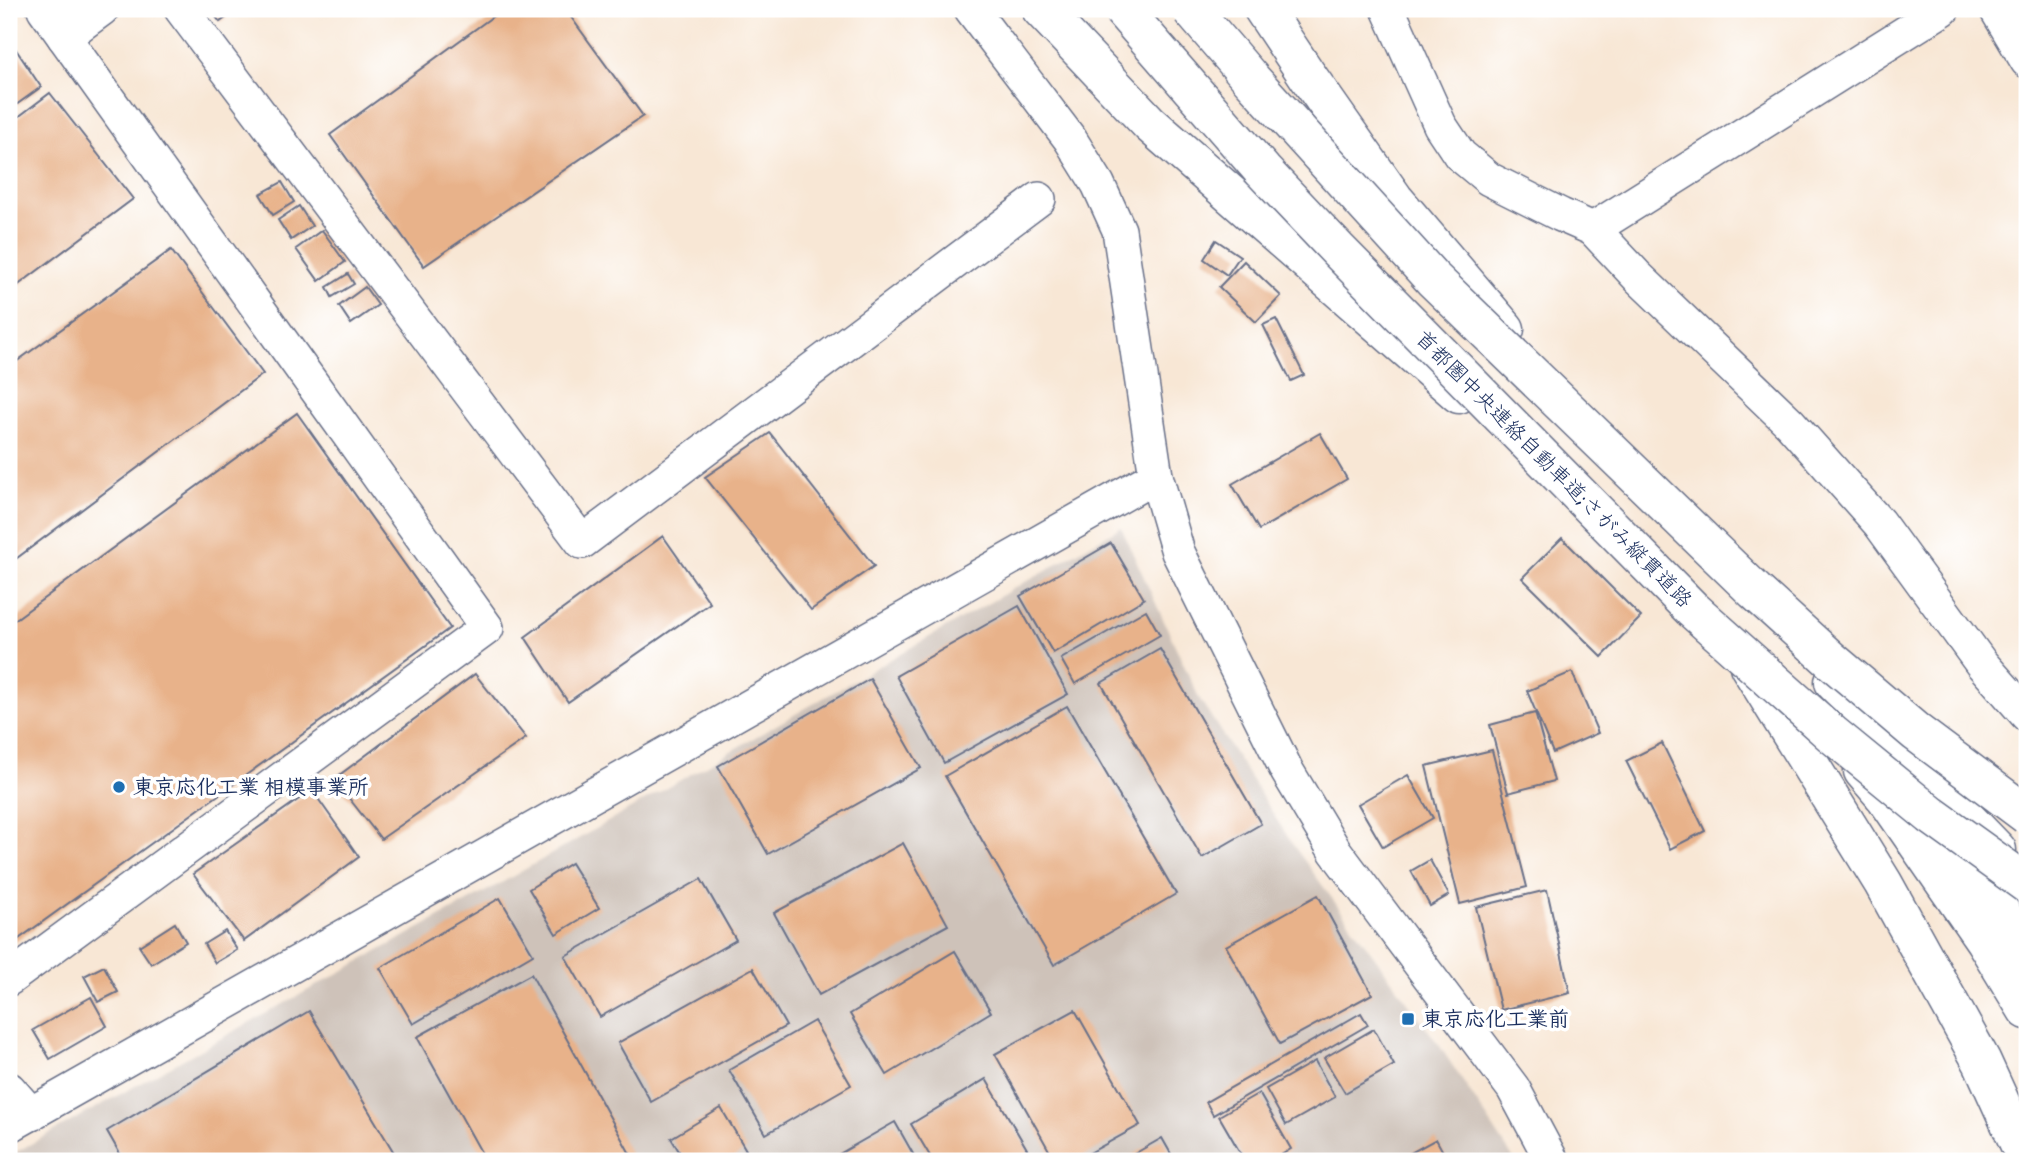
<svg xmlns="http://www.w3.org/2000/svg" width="2036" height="1170" viewBox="0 0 2036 1170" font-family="Dekko,'Klee One',sans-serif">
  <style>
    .industrial { fill: #cec2b9 }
    .building { fill: #e8b28a }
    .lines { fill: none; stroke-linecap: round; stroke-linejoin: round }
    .minor-casing { stroke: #686f88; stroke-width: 36 }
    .highway-casing { stroke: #686f88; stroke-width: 41 }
    .minor { stroke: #fff; stroke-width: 33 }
    .highway { stroke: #fff; stroke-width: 38 }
    .highway-bridge-casing { stroke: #686f88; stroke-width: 41; stroke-linecap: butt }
    .highway-bridge { stroke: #fff; stroke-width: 38 }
    .poi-dot { fill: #1f6fb2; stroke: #fff; stroke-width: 2.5 }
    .labels { text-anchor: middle; stroke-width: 7; stroke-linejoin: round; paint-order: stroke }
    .street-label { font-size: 21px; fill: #1b2f5e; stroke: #fff }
    .poi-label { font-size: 21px; font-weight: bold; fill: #1b2f5e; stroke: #fff; text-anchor: start }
  </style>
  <rect width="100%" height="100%" fill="#fff"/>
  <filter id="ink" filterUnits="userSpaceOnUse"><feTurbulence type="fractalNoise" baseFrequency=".0143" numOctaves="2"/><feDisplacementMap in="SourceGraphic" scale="14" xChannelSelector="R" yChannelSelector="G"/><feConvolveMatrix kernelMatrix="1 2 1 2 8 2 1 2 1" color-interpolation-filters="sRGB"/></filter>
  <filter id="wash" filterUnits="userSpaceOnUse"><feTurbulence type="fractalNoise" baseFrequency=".00686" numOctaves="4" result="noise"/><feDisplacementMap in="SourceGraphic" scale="28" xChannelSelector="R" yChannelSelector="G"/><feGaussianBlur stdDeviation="1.57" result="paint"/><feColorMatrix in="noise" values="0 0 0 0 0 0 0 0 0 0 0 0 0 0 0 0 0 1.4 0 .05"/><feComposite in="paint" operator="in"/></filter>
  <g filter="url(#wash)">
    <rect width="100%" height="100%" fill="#f8e7d5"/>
    <polygon class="industrial" points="1121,527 1199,698 1293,845 1439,1045 1515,1161 9,1161 9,1156 503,882"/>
    <g id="blocks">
      <g class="building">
        <polygon points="210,9 238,9 220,22"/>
        <polygon points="503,9 565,9 643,116 424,266 330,135"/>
        <polygon points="9,39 41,87 9,110"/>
        <polygon points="50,93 133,199 9,292 9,124"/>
        <polygon points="282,182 294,202 273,215 260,194"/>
        <polygon points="299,206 312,226 291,240 278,220"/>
        <polygon points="322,230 345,262 319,281 296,249"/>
        <polygon points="1216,240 1240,256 1227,275 1204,259"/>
        <polygon points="171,250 263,374 9,564 9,367"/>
        <polygon points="1244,261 1281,296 1256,322 1219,287"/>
        <polygon points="348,274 354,284 332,297 327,287"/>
        <polygon points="365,287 378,305 351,324 339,306"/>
        <polygon points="1276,319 1304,375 1291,381 1263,325"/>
        <polygon points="297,413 450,628 9,946 9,624"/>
        <polygon points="770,433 874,566 811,610 705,477"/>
        <polygon points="1320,433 1347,479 1259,530 1232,484"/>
        <polygon points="663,536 710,603 568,702 525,637"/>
        <polygon points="1562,538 1641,617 1602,657 1522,578"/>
        <polygon points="1111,543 1144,599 1053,653 1020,596"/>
        <polygon points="1019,606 1068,694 944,763 896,676"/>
        <polygon points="1146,610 1160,635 1075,684 1061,659"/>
        <polygon points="1160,649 1261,824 1202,858 1101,683"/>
        <polygon points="1572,672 1598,733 1553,753 1527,691"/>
        <polygon points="475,674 526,738 381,839 334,779"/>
        <polygon points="870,679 921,768 768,854 718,766"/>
        <polygon points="1067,706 1176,894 1054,965 945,776"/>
        <polygon points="1535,713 1554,781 1508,793 1490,725"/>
        <polygon points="1662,743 1705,831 1670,849 1626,761"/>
        <polygon points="1492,750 1527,887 1460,904 1426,766"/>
        <polygon points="1408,775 1433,818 1383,847 1358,804"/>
        <polygon points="312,790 359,857 244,941 193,874"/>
        <polygon points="903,843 948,925 819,995 774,913"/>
        <polygon points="1430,860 1449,895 1430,906 1411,871"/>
        <polygon points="571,863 599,908 556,934 529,889"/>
        <polygon points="701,879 736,940 600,1017 565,956"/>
        <polygon points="1547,890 1570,993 1501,1010 1476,907"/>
        <polygon points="1318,895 1372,994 1280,1044 1226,946"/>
        <polygon points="500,898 533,954 413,1024 380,968"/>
        <polygon points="175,923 186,942 151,964 139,946"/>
        <polygon points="225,931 237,950 215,963 204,944"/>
        <polygon points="955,951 991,1012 887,1075 850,1014"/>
        <polygon points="104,966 118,992 98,1002 84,976"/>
        <polygon points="753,968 786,1026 651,1102 618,1043"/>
        <polygon points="531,974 634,1161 486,1161 417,1037"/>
        <polygon points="91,997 107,1026 50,1059 33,1030"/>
        <polygon points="1075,1010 1140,1125 1075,1161 1055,1161 995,1054"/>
        <polygon points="309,1011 399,1161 124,1161 107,1131"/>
        <polygon points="1361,1013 1368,1025 1213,1115 1206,1102"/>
        <polygon points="814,1021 851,1085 766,1134 729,1070"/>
        <polygon points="1374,1029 1394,1065 1345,1093 1324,1058"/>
        <polygon points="1315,1061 1335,1097 1286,1125 1266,1089"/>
        <polygon points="986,1079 1034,1161 933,1161 911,1124"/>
        <polygon points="1259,1093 1291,1149 1271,1161 1245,1161 1219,1116"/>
        <polygon points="721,1108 746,1150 729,1161 685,1161 671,1138"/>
        <polygon points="895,1122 917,1161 827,1161"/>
        <polygon points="1162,1138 1175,1161 1122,1161"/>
        <polygon points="1436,1139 1448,1161 1396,1161"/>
      </g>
    </g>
  </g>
  <g filter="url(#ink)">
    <use href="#blocks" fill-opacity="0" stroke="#686f88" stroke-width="2"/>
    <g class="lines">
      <defs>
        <g id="minor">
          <polyline points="181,9 582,542 1039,199"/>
          <polyline points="971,9 1070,139 1098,184 1119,230 1156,476 1178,552 1287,771 1335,851 1513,1088 1552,1161"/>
          <polyline points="1388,9 1440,125 1460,155 1489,179 1561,215 1593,229 1638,277 1790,423 1879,523 1981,663 2027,715"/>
          <polyline points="1996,9 2027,61"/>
          <polyline points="64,37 102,9"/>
          <polyline points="1593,229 1943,9"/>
          <polyline points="9,979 487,628 44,9"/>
          <polyline points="9,1089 31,1114"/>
          <polyline points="9,1126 1156,476"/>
        </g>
        <g id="highway">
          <polyline points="1041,9 1150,124 1459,394"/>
          <polyline points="1263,9 1307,75 1394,199 1505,329"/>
          <polyline points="1749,666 1883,883 1982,1062 2027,1161"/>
          <polyline points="1834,682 1997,850"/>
          <polyline points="1863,771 1886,798 1985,941 2027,1010"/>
          <polyline points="1945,825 2027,953"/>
        </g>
      </defs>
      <use href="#minor" class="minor-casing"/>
      <use href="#highway" class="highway-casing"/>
      <use href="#minor" class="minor"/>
      <use href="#highway" class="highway"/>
      <defs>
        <g id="highway-bridge">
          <polyline points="1122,9 1263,171 1338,250 1692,609 1832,734 1931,815 2027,884"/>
          <polyline points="1191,9 1252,80 1433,279 1755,591 1831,660 1916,732 2027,815"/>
        </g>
      </defs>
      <use href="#highway-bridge" class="highway-bridge-casing"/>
      <use href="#highway-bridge" class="highway-bridge"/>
    </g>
  </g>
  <g class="poi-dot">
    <circle cx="119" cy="787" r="7"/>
    <rect x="1401" y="1012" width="14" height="14" rx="3.5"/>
  </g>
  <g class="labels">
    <g class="street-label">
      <text transform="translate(1554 469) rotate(45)" y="7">首都圏中央連絡自動車道;さがみ縦貫道路</text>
    </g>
    <g class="poi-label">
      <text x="133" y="794">東京応化工業 相模事業所</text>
      <text x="1422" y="1026">東京応化工業前</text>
    </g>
  </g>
  <rect width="2036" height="1170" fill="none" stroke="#fff" stroke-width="35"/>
</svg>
